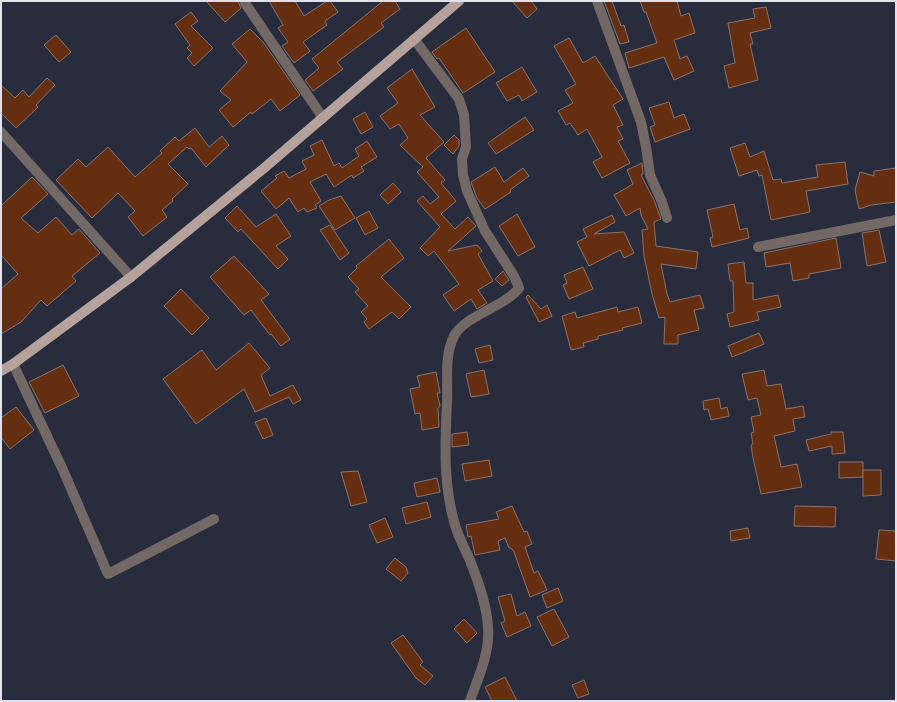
<svg xmlns="http://www.w3.org/2000/svg" width="897" height="702" viewBox="0 0 897 702" font-family="Jost,sans-serif">
  <style>
    .building { fill: #652e10; stroke: #88736a }
    .lines { fill: none; stroke-linecap: round; stroke-linejoin: round }
    .minor { stroke: #726865; stroke-width: 10 }
    .major { stroke: #b6a29c; stroke-width: 10 }
  </style>
  <rect width="100%" height="100%" fill="#292c3c"/>
  <g class="building">
    <polygon points="206,1 238,1 241,8 225,22"/>
    <polygon points="269,1 295,1 304,16 327,1 330,1 338,12 325,21 327,25 303,42 310,51 294,63 282,46 288,42 278,28 283,25"/>
    <polygon points="383,1 395,1 400,9 381,23 384,27 337,62 343,69 313,91 305,80 319,68 312,59"/>
    <polygon points="512,1 531,1 537,9 527,18"/>
    <polygon points="604,1 612,1 621,26 624,25 629,42 620,44"/>
    <polygon points="640,1 677,1 681,16 689,13 695,33 674,40 680,59 687,56 694,71 674,80 664,57 629,68 625,53 657,43 646,12 644,12"/>
    <polygon points="766,7 771,28 750,33 753,44 750,44 758,80 729,88 724,66 735,63 728,23 755,18 753,9"/>
    <polygon points="191,12 198,21 191,26 213,48 194,66 187,58 192,53 187,48 190,45 175,24"/>
    <polygon points="466,28 495,72 463,93 439,58 437,59 432,52"/>
    <polygon points="250,29 263,42 300,95 280,111 271,99 252,114 251,112 233,127 219,110 231,100 220,91 247,62 232,44"/>
    <polygon points="56,35 71,52 59,62 44,45"/>
    <polygon points="569,38 583,63 595,56 623,99 613,105 623,125 617,127 623,139 618,141 630,163 602,178 593,162 602,157 587,129 578,135 570,123 566,125 558,111 573,103 565,90 576,84 554,46"/>
    <polygon points="522,67 537,92 522,101 519,95 507,101 496,83"/>
    <polygon points="412,69 435,107 420,115 444,142 426,158 445,180 441,183 456,201 441,214 455,229 468,217 476,226 448,251 477,245 482,251 478,254 493,281 478,290 487,303 477,309 471,299 454,311 443,295 459,284 434,251 428,256 420,248 440,227 417,201 423,196 430,204 439,197 417,172 423,167 400,145 408,138 399,124 390,129 380,116 398,103 387,88"/>
    <polygon points="47,78 55,85 36,105 38,107 16,128 1,113 1,85 15,98 23,90 29,97"/>
    <polygon points="669,102 674,118 684,114 690,129 655,142 650,127 655,125 649,108"/>
    <polygon points="365,112 373,127 361,134 353,119"/>
    <polygon points="525,117 534,130 496,154 488,143"/>
    <polygon points="195,128 209,147 222,136 229,145 206,167 191,148 189,149 187,147 168,164 188,184 172,199 173,201 162,210 167,217 143,236 128,217 135,211 118,193 92,218 56,180 78,159 86,167 108,147 135,177 162,153 160,151 175,137 179,141"/>
    <polygon points="454,135 459,140 459,146 453,154 444,145"/>
    <polygon points="322,140 334,166 339,163 342,168 359,156 355,149 367,141 377,157 361,167 364,171 353,178 352,175 334,187 326,174 310,182 321,201 315,205 317,208 307,212 304,208 298,212 289,198 276,209 261,191 277,178 275,176 284,171 289,178 306,169 302,161 314,155 310,146"/>
    <polygon points="745,143 750,157 764,151 773,180 781,179 782,183 818,177 816,165 845,162 848,184 806,191 810,212 771,220 762,175 759,176 757,170 739,176 730,148"/>
    <polygon points="642,163 643,174 641,175 654,200 661,219 654,222 656,246 698,252 696,269 661,264 667,294 670,302 700,295 704,308 694,310 699,330 678,335 678,344 664,344 665,317 659,318 652,294 644,256 642,230 648,229 641,215 640,208 626,216 614,195 633,184 627,170"/>
    <polygon points="495,167 504,182 523,168 529,176 510,190 511,192 485,209 477,198 471,182"/>
    <polygon points="896,168 896,202 871,205 859,209 855,190 860,172 874,176 874,171"/>
    <polygon points="32,177 48,194 21,218 38,233 56,217 72,235 79,229 100,253 72,276 76,281 47,306 41,300 21,322 1,334 1,289 18,274 1,255 1,206"/>
    <polygon points="393,183 401,192 388,204 380,195"/>
    <polygon points="341,196 355,218 335,230 319,206 329,200"/>
    <polygon points="734,204 740,230 747,228 749,238 712,247 710,238 713,237 707,210"/>
    <polygon points="237,206 256,227 276,214 291,236 276,246 288,259 278,269 241,229 238,232 225,218"/>
    <polygon points="369,211 378,228 365,235 356,218"/>
    <polygon points="517,214 535,247 518,256 499,226"/>
    <polygon points="612,215 615,222 594,234 624,232 634,253 624,258 620,250 589,266 577,242 587,237 583,229"/>
    <polygon points="330,225 349,253 340,260 320,230"/>
    <polygon points="879,230 886,262 867,266 862,233"/>
    <polygon points="836,238 841,268 809,274 809,278 793,281 790,263 766,267 764,253"/>
    <polygon points="389,239 404,258 381,277 411,307 399,319 392,312 369,329 364,322 367,319 361,312 368,306 355,292 359,289 348,277 357,268 356,266"/>
    <polygon points="234,256 269,294 261,300 290,339 281,346 271,334 270,335 251,310 244,315 210,277"/>
    <polygon points="744,262 746,283 753,283 753,300 778,295 781,307 757,312 759,320 730,327 727,314 734,312 733,281 730,281 728,264"/>
    <polygon points="583,267 593,289 569,299 563,285 567,283 564,275"/>
    <polygon points="503,271 509,280 502,286 495,279"/>
    <polygon points="181,289 209,318 192,335 164,306"/>
    <polygon points="528,295 541,309 547,305 552,316 539,322 526,297"/>
    <polygon points="617,307 618,312 638,307 642,323 622,328 623,330 598,336 598,339 583,343 584,347 571,350 562,316 575,312 577,318"/>
    <polygon points="759,333 764,344 732,357 728,346"/>
    <polygon points="249,343 270,368 261,375 270,396 293,385 301,400 293,404 289,397 255,412 244,389 196,424 163,379 202,350 216,370"/>
    <polygon points="490,345 493,360 479,363 475,349"/>
    <polygon points="63,365 79,396 45,413 29,382"/>
    <polygon points="484,370 489,394 471,397 466,374"/>
    <polygon points="764,370 767,386 781,384 786,409 803,406 805,417 793,419 795,431 774,436 781,467 797,464 802,487 761,494 753,458 751,445 753,444 751,433 754,432 751,417 761,415 757,398 748,400 742,374"/>
    <polygon points="436,372 440,393 437,393 440,406 438,408 439,427 422,430 420,413 415,414 410,389 420,387 417,376"/>
    <polygon points="719,398 721,409 727,407 729,416 711,420 708,409 704,410 703,401"/>
    <polygon points="16,407 34,430 10,449 1,437 1,418"/>
    <polygon points="266,418 273,435 263,439 255,422"/>
    <polygon points="467,432 469,445 452,447 452,434"/>
    <polygon points="831,432 843,432 845,453 832,454 832,446 809,451 806,440 831,434"/>
    <polygon points="489,460 492,476 465,481 462,464"/>
    <polygon points="839,462 863,462 863,477 839,478"/>
    <polygon points="863,470 881,470 881,495 863,496"/>
    <polygon points="358,471 367,502 351,506 341,472"/>
    <polygon points="437,478 440,492 417,497 414,483"/>
    <polygon points="427,502 431,517 406,524 402,508"/>
    <polygon points="512,506 524,532 527,531 532,544 525,547 534,573 538,571 547,590 530,597 514,552 511,548 509,548 505,538 498,541 500,550 475,555 471,536 468,537 466,525 499,519 496,512"/>
    <polygon points="795,506 836,507 835,527 794,526"/>
    <polygon points="385,518 393,537 377,543 369,525"/>
    <polygon points="748,528 750,538 731,541 730,531"/>
    <polygon points="879,530 896,531 896,561 876,559"/>
    <polygon points="395,558 406,567 408,573 401,581 386,569"/>
    <polygon points="558,588 563,601 547,608 542,595"/>
    <polygon points="511,594 517,616 525,612 531,626 507,637 501,623 505,621 498,597"/>
    <polygon points="554,609 569,637 552,646 537,617"/>
    <polygon points="464,619 477,633 467,643 454,629"/>
    <polygon points="403,635 423,662 420,665 433,676 425,685 416,678 391,643"/>
    <polygon points="505,677 517,701 492,701 485,687"/>
    <polygon points="584,680 589,694 578,698 572,685"/>
  </g>
  <g class="lines">
    <g class="minor">
      <polyline points="597,1 641,122 646,147 650,175 662,202 667,218"/>
      <polyline points="245,3 323,118"/>
      <path d="M414,39L459,99L464,115L466,147L462,159L463,175L467,191L485,231L514,276L519,288C506,306 463,317 454,336C444,357 448,379 447,402C445,444 443,484 455,525C458,536 464,547 469,558C478,580 487,605 488,628C490,653 478,678 470,701"/>
      <polyline points="1,132 131,277"/>
      <polyline points="758,247 896,220"/>
      <polyline points="13,364 63,470 108,574 214,519"/>
    </g>
    <polyline class="major" points="1,371 13,364 131,277 263,169 459,1"/>
  </g>
  <rect width="897" height="702" fill="none" stroke="#dfe2ed" stroke-width="4"/>
</svg>
